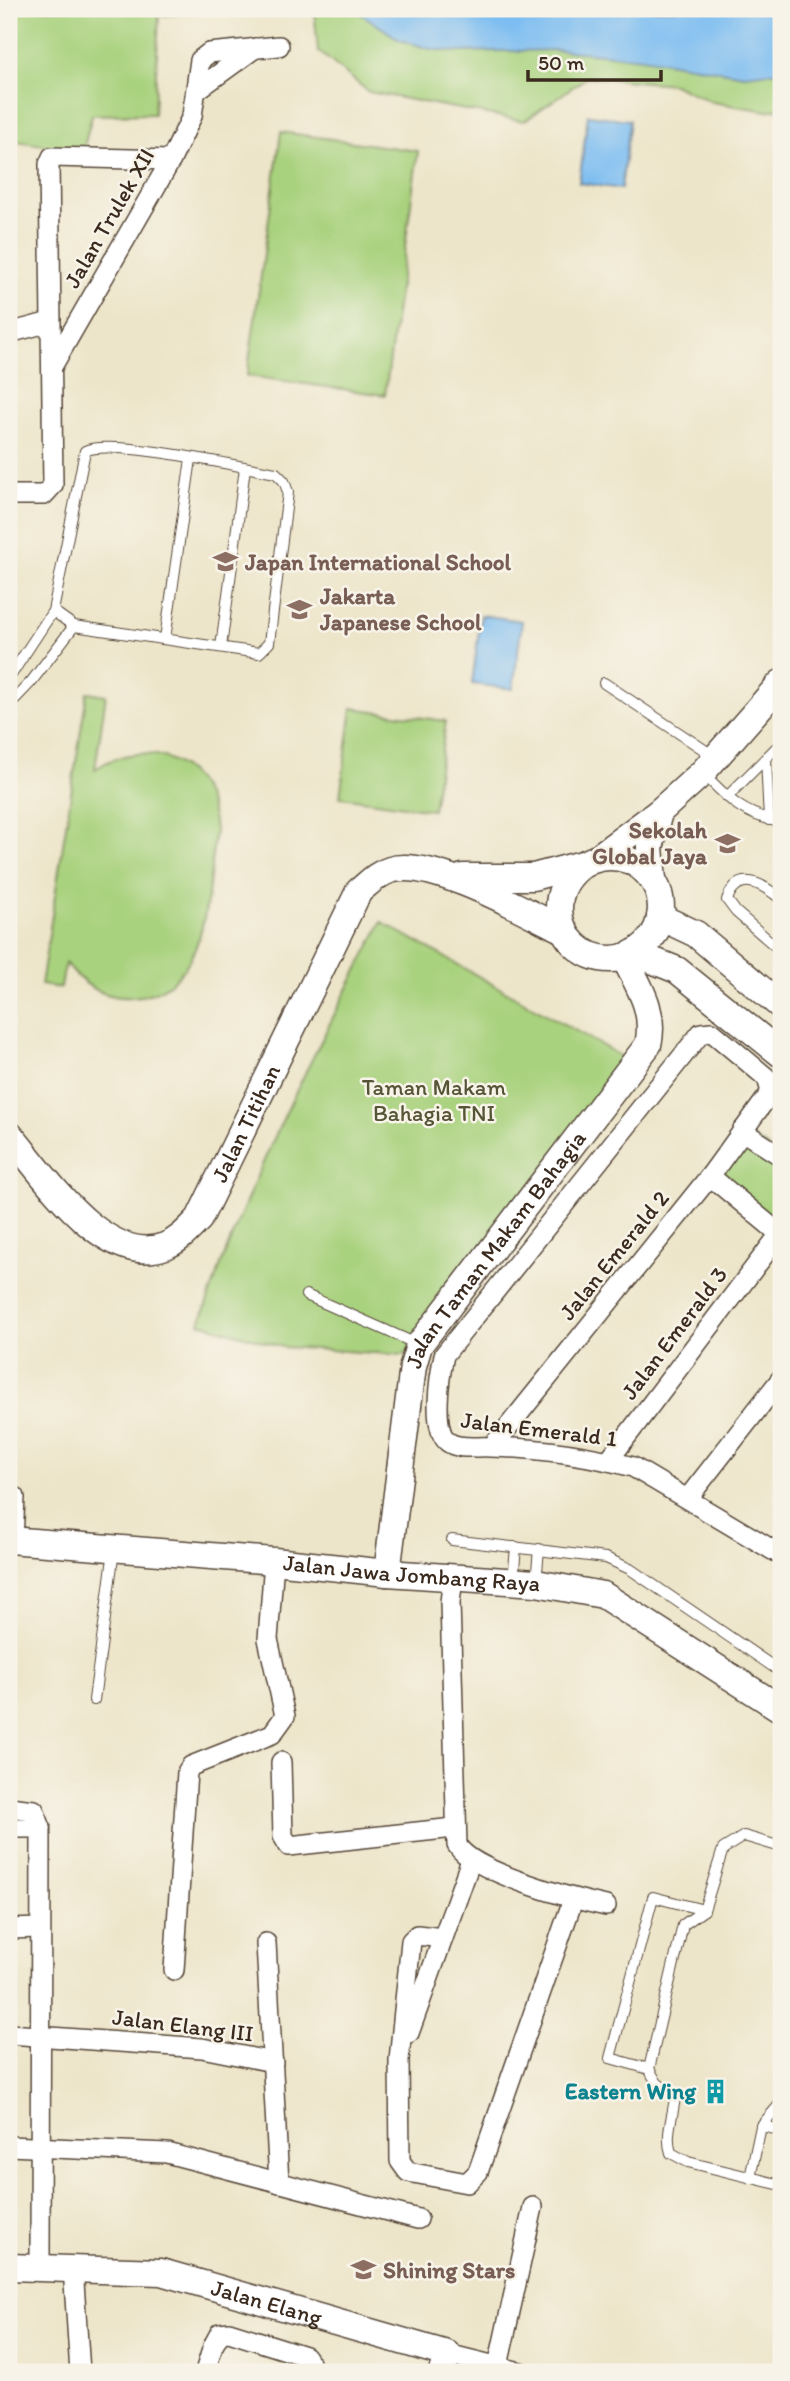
<svg xmlns="http://www.w3.org/2000/svg" width="790" height="2381" viewBox="0 0 790 2381" font-family="Itim,sans-serif">
  <style>
    .green { fill: #a9d27e; stroke: #727e4e; stroke-width: 2 }
    .water { fill: #7dbdf1; stroke: #5c7488; stroke-width: 2 }
    .lines { fill: none; stroke-linecap: round; stroke-linejoin: round }
    .lane-casing { stroke: #564638; stroke-width: 12 }
    .street-casing { stroke: #564638; stroke-width: 22 }
    .secondary-casing { stroke: #564638; stroke-width: 29 }
    .lane { stroke: #fff; stroke-width: 10 }
    .street { stroke: #fff; stroke-width: 19 }
    .secondary { stroke: #fff; stroke-width: 26 }
    .labels { text-anchor: middle; stroke-width: 5; stroke-linejoin: round; paint-order: stroke }
    .street-label { font-size: 23px; fill: #3b2a1e; stroke: #f7f3e8 }
    .education-label { font-size: 23px; font-weight: bold; fill: #785e54; stroke: #f7f3e8; text-anchor: start }
    .park-label { font-size: 23px; fill: #565436; stroke: #f7f3e8 }
    .culture-label { font-size: 23px; font-weight: bold; fill: #0d838f; stroke: #f7f3e8; text-anchor: end }
  </style>
  <rect width="100%" height="100%" fill="#f7f3e8"/>
  <filter id="ink" filterUnits="userSpaceOnUse"><feTurbulence type="fractalNoise" baseFrequency=".0143" numOctaves="2"/><feDisplacementMap in="SourceGraphic" scale="14" xChannelSelector="R" yChannelSelector="G"/><feConvolveMatrix kernelMatrix="1 2 1 2 8 2 1 2 1" color-interpolation-filters="sRGB"/></filter>
  <filter id="wash" filterUnits="userSpaceOnUse"><feTurbulence type="fractalNoise" baseFrequency=".00686" numOctaves="4" result="noise"/><feDisplacementMap in="SourceGraphic" scale="28" xChannelSelector="R" yChannelSelector="G"/><feGaussianBlur stdDeviation="1.57" result="paint"/><feColorMatrix in="noise" values="0 0 0 0 0 0 0 0 0 0 0 0 0 0 0 0 0 1.4 0 .05"/><feComposite in="paint" operator="in"/></filter>
  <g filter="url(#wash)">
    <rect width="100%" height="100%" fill="#ede5c9"/>
    <g class="green">
      <polygon points="9,9 225,9 159,16 154,114 92,115 83,151 9,140"/>
      <polygon points="314,9 781,9 781,108 767,111 712,102 673,84 587,77 524,121 369,92 318,51"/>
      <polygon points="281,132 418,151 385,395 247,376"/>
      <path d="M87,692L106,695L95,769C151,733 210,764 215,831C207,888 211,992 133,997C104,1000 82,984 65,963L61,988L41,985Z"/>
      <polygon points="352,708 446,721 433,810 340,797"/>
      <path d="M382,922L626,1059L405,1355L283,1347L200,1323C248,1180 313,1055 382,922Z"/>
      <polygon points="742,1131 781,1156 781,1233 710,1176"/>
    </g>
    <g class="water">
      <polygon points="354,9 781,9 781,71 744,75 643,58 559,50 458,52 430,49 400,40"/>
      <polygon points="588,115 630,120 621,189 579,183"/>
      <polygon points="481,615 522,621 513,689 472,684"/>
    </g>
  </g>
  <g filter="url(#ink)">
    <g class="lines">
      <defs>
        <g id="lane">
          <polyline points="165,639 191,459"/>
          <polyline points="221,647 245,468"/>
          <path d="M9,678L53,611L85,451C108,438 242,467 276,473L284,481L288,492L269,643L259,653L74,626L53,611"/>
          <polyline points="604,683 715,757"/>
          <polyline points="9,705 31,682 74,626"/>
          <polyline points="766,758 769,820"/>
          <path d="M703,773C729,800 743,815 781,822"/>
          <polyline points="727,797 781,743"/>
          <path d="M781,899C764,885 738,868 727,900L736,912L781,951"/>
          <polyline points="306,1295 419,1345"/>
          <polyline points="452,1540 606,1558 630,1569 781,1672"/>
          <polyline points="513,1581 516,1547"/>
          <polyline points="536,1583 539,1549"/>
          <polyline points="94,1700 114,1550"/>
          <path d="M781,1847L744,1836L723,1849L704,1910L683,1925L649,2069L657,2083L675,2097C673,2117 665,2135 671,2153L688,2162L781,2185"/>
          <polyline points="649,2069 610,2058 653,1897 704,1910"/>
          <polyline points="761,2126 781,2130"/>
          <polyline points="750,2178 761,2126 781,2103"/>
        </g>
        <g id="street">
          <polyline points="197,90 255,48"/>
          <polyline points="9,333 50,322"/>
          <polyline points="53,365 171,160 192,116 200,60 209,53 279,46"/>
          <polyline points="9,495 44,495 53,485 49,164 52,157 171,160"/>
          <polyline points="742,1131 781,1156"/>
          <polyline points="710,1176 781,1235"/>
          <path d="M492,1447L710,1176L771,1092L767,1078L712,1032L701,1033L444,1355C440,1374 431,1429 448,1442C459,1450 477,1446 490,1447C536,1448 588,1455 633,1467L781,1555"/>
          <polyline points="608,1461 780,1234"/>
          <polyline points="688,1498 781,1379"/>
          <polyline points="13,1540 15,1497"/>
          <path d="M453,1578L450,1602L457,1845C472,1872 573,1899 606,1906"/>
          <polyline points="281,1762 283,1836 289,1846 454,1828"/>
          <polyline points="9,1807 34,1810 41,1828 40,2267"/>
          <polyline points="9,1828 41,1828"/>
          <polyline points="9,1929 40,1928"/>
          <polyline points="443,1938 417,1935 411,1941 399,2060 400,2161 408,2172 467,2183 478,2172 573,1900"/>
          <polyline points="266,1943 279,2183"/>
          <polyline points="174,1970 187,1772 191,1766 272,1734 285,1716 268,1639 274,1561"/>
          <polyline points="409,2033 471,1860"/>
          <polyline points="9,2034 202,2048 273,2062"/>
          <polyline points="9,2146 167,2153 418,2219"/>
          <polyline points="73,2268 80,2372"/>
          <polyline points="447,2354 520,2372"/>
          <polyline points="498,2366 533,2207"/>
          <polyline points="205,2372 213,2346 220,2333 229,2332 305,2356 309,2362 307,2372"/>
        </g>
        <g id="secondary">
          <circle cx="610" cy="908" r="51"/>
          <polyline points="597,858 659,812 702,773 781,683"/>
          <polyline points="463,877 533,877 586,863"/>
          <polyline points="653,880 650,848 659,812"/>
          <polyline points="660,917 696,934 781,1006"/>
          <polyline points="634,953 677,970 781,1054"/>
          <path id="s1" d="M9,1134C43,1173 104,1269 165,1246C179,1241 189,1229 199,1219L359,891C369,883 377,874 390,870C431,857 526,912 565,931"/>
          <path id="s2" d="M9,1540L274,1561L387,1573L536,1583L603,1595L781,1709"/>
          <path id="s3" d="M387,1573L413,1366L419,1345L648,1045C656,1011 639,987 624,957"/>
          <path id="s4" d="M9,2267L161,2272L447,2354L442,2372"/>
        </g>
      </defs>
      <use href="#lane" class="lane-casing"/>
      <use href="#street" class="street-casing"/>
      <use href="#secondary" class="secondary-casing"/>
      <use href="#lane" class="lane"/>
      <use href="#street" class="street"/>
      <use href="#secondary" class="secondary"/>
    </g>
  </g>
  <defs>
    <symbol id="school-bare" viewBox="-9 -9 18 18"><path d="M0-5L7-2L0 1L-7-2ZM-4 1L0 2.5L4 1V4Q0 6-4 4Z" fill="#8d6e63" stroke="#f7f3e8" stroke-width="2.5" paint-order="stroke"/></symbol>
    <symbol id="building-bare" viewBox="-9 -9 18 18"><path d="M-4-6H4V6H1V3H-1V6H-4ZM-2.5-4.3h1.7v1.8h-1.7ZM.8-4.3h1.7v1.8H.8ZM-2.5-1h1.7V.8h-1.7ZM.8-1h1.7V.8H.8Z" fill="#0f9aa8" stroke="#f7f3e8" stroke-width="2.5" paint-order="stroke"/></symbol>
  </defs>
  <g fill-rule="evenodd">
    <use href="#school-bare" x="208" y="544" width="35" height="35"/>
    <use href="#school-bare" x="282" y="592" width="35" height="35"/>
    <use href="#school-bare" x="710" y="826" width="35" height="35"/>
    <use href="#building-bare" x="698" y="2074" width="35" height="35"/>
    <use href="#school-bare" x="346" y="2252" width="35" height="35"/>
  </g>
  <g class="labels">
    <g class="street-label">
      <text transform="translate(109 218) rotate(-60)" y="8">Jalan Trulek XII</text>
      <text dy="8" stroke="none"><textPath href="#s1" startOffset="354">Jalan Titihan</textPath></text>
      <text dy="8" stroke="none"><textPath href="#s3" startOffset="352">Jalan Taman Makam Bahagia</textPath></text>
      <text transform="translate(614 1255) rotate(-51)" y="8">Jalan Emerald 2</text>
      <text transform="translate(674 1333) rotate(-53)" y="8">Jalan Emerald 3</text>
      <text transform="translate(539 1429) rotate(7)" y="8">Jalan Emerald 1</text>
      <text dy="8" stroke="none"><textPath href="#s2" startOffset="404">Jalan Jawa Jombang Raya</textPath></text>
      <text transform="translate(183 2025) rotate(7)" y="8">Jalan Elang III</text>
      <text dy="8" stroke="none"><textPath href="#s4" startOffset="262">Jalan Elang</textPath></text>
    </g>
    <g class="education-label">
      <text x="245" y="570">Japan International School</text>
      <text x="320" y="604">Jakarta<tspan x="320" dy="26">Japanese School</tspan></text>
      <text x="707" y="838" text-anchor="end">Sekolah<tspan x="707" dy="26">Global Jaya</tspan></text>
      <text x="383" y="2278">Shining Stars</text>
    </g>
    <g class="park-label">
      <text x="434" y="1095">Taman Makam<tspan x="434" dy="26">Bahagia TNI</tspan></text>
    </g>
    <g class="culture-label">
      <text x="696" y="2099">Eastern Wing</text>
    </g>
  </g>
  <rect width="790" height="2381" fill="none" stroke="#f7f3e8" stroke-width="35"/>
  <path d="M528 70v10h133v-10" fill="none" stroke="#3b2a1e" stroke-width="3.5"/>
  <text x="538" y="70" font-size="21" fill="#3b2a1e" stroke="#f7f3e8" stroke-width="5" paint-order="stroke">50 m</text>
</svg>
